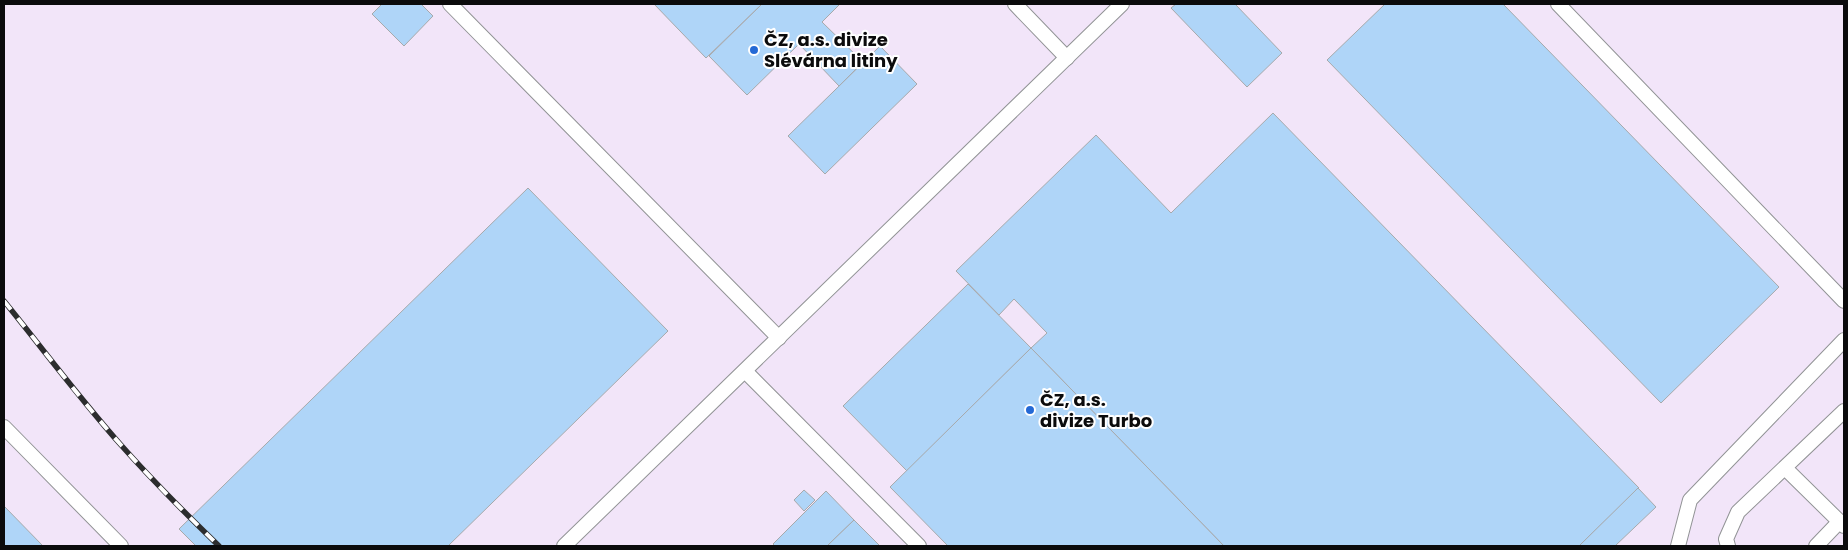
<svg xmlns="http://www.w3.org/2000/svg" width="1848" height="550" viewBox="0 0 1848 550" font-family="Poppins,sans-serif">
  <style>
    .industrial { fill: #f2e5f9 }
    .building { fill: #afd5f8; stroke: #a7a9ab }
    .lines { fill: none; stroke-linecap: round; stroke-linejoin: round }
    .lane-casing { stroke: #919395; stroke-width: 16 }
    .lane { stroke: #fff; stroke-width: 14 }
    .rail-casing { stroke: #2c2d2e; stroke-width: 5.5 }
    .rail { stroke: #fff; stroke-width: 4; stroke-dasharray: 11; stroke-linecap: butt }
    .poi-dot { fill: #2569d5; stroke: #fff; stroke-width: 2 }
    .labels { text-anchor: middle; stroke-width: 4; stroke-linejoin: round; paint-order: stroke }
    .poi-label { font-size: 18px; font-weight: bold; fill: #0b0b0c; stroke: #fff; text-anchor: start }
  </style>
  <rect width="100%" height="100%" fill="#f2f4f6"/>
  <rect class="industrial" x="4" y="4" width="1840" height="542"/>
  <g class="building">
    <polygon points="382,4 421,4 433,16 404,46 372,14"/>
    <polygon points="654,4 762,4 706,58"/>
    <polygon points="762,4 840,4 822,22 863,62 839,86 799,44 747,95 709,56"/>
    <polygon points="1176,4 1235,4 1282,53 1247,87 1171,8"/>
    <polygon points="1385,4 1503,4 1779,287 1661,403 1327,60"/>
    <polygon points="880,46 917,84 825,174 788,136"/>
    <polygon points="1273,113 1639,488 1579,546 1224,546 1031,348 1047,333 1014,299 999,315 956,271 1096,135 1171,213"/>
    <polygon points="528,188 668,331 448,546 196,546 179,529"/>
    <polygon points="968,284 1031,348 907,471 843,406"/>
    <polygon points="1031,348 1224,546 948,546 890,487"/>
    <polygon points="1638,488 1656,507 1615,546 1579,546"/>
    <polygon points="804,490 815,500 804,511 794,500"/>
    <polygon points="826,491 854,520 827,546 775,546 773,544"/>
    <polygon points="4,506 43,546 4,546"/>
    <polygon points="854,520 880,546 827,546"/>
  </g>
  <g class="lines">
    <defs>
      <g id="lane">
        <polyline points="450,4 779,338"/>
        <polyline points="1015,4 1067,58"/>
        <polyline points="1558,4 1844,301"/>
        <polyline points="745,371 919,546"/>
        <polyline points="4,427 121,546"/>
        <polyline points="1785,468 1844,526"/>
        <polyline points="564,546 1122,4"/>
        <polyline points="1678,546 1690,500 1844,340"/>
        <polyline points="1728,546 1726,539 1738,512 1844,411"/>
        <polyline points="1816,546 1839,522"/>
      </g>
    </defs>
    <use href="#lane" class="lane-casing"/>
    <use href="#lane" class="lane"/>
    <defs>
      <path id="rail" d="M4,301C43,349 80,399 121,445C152,480 185,513 219,546"/>
    </defs>
    <use href="#rail" class="rail-casing"/>
    <use href="#rail" class="rail"/>
  </g>
  <g class="poi-dot">
    <circle cx="754" cy="50" r="5"/>
    <circle cx="1030" cy="410" r="5"/>
  </g>
  <g class="labels">
    <g class="poi-label">
      <text x="764" y="46">ČZ, a.s. divize<tspan x="764" dy="21">Slévárna litiny</tspan></text>
      <text x="1040" y="406">ČZ, a.s.<tspan x="1040" dy="21">divize Turbo</tspan></text>
    </g>
  </g>
  <rect width="1848" height="550" fill="none" stroke="#0b0b0c" stroke-width="10"/>
</svg>
